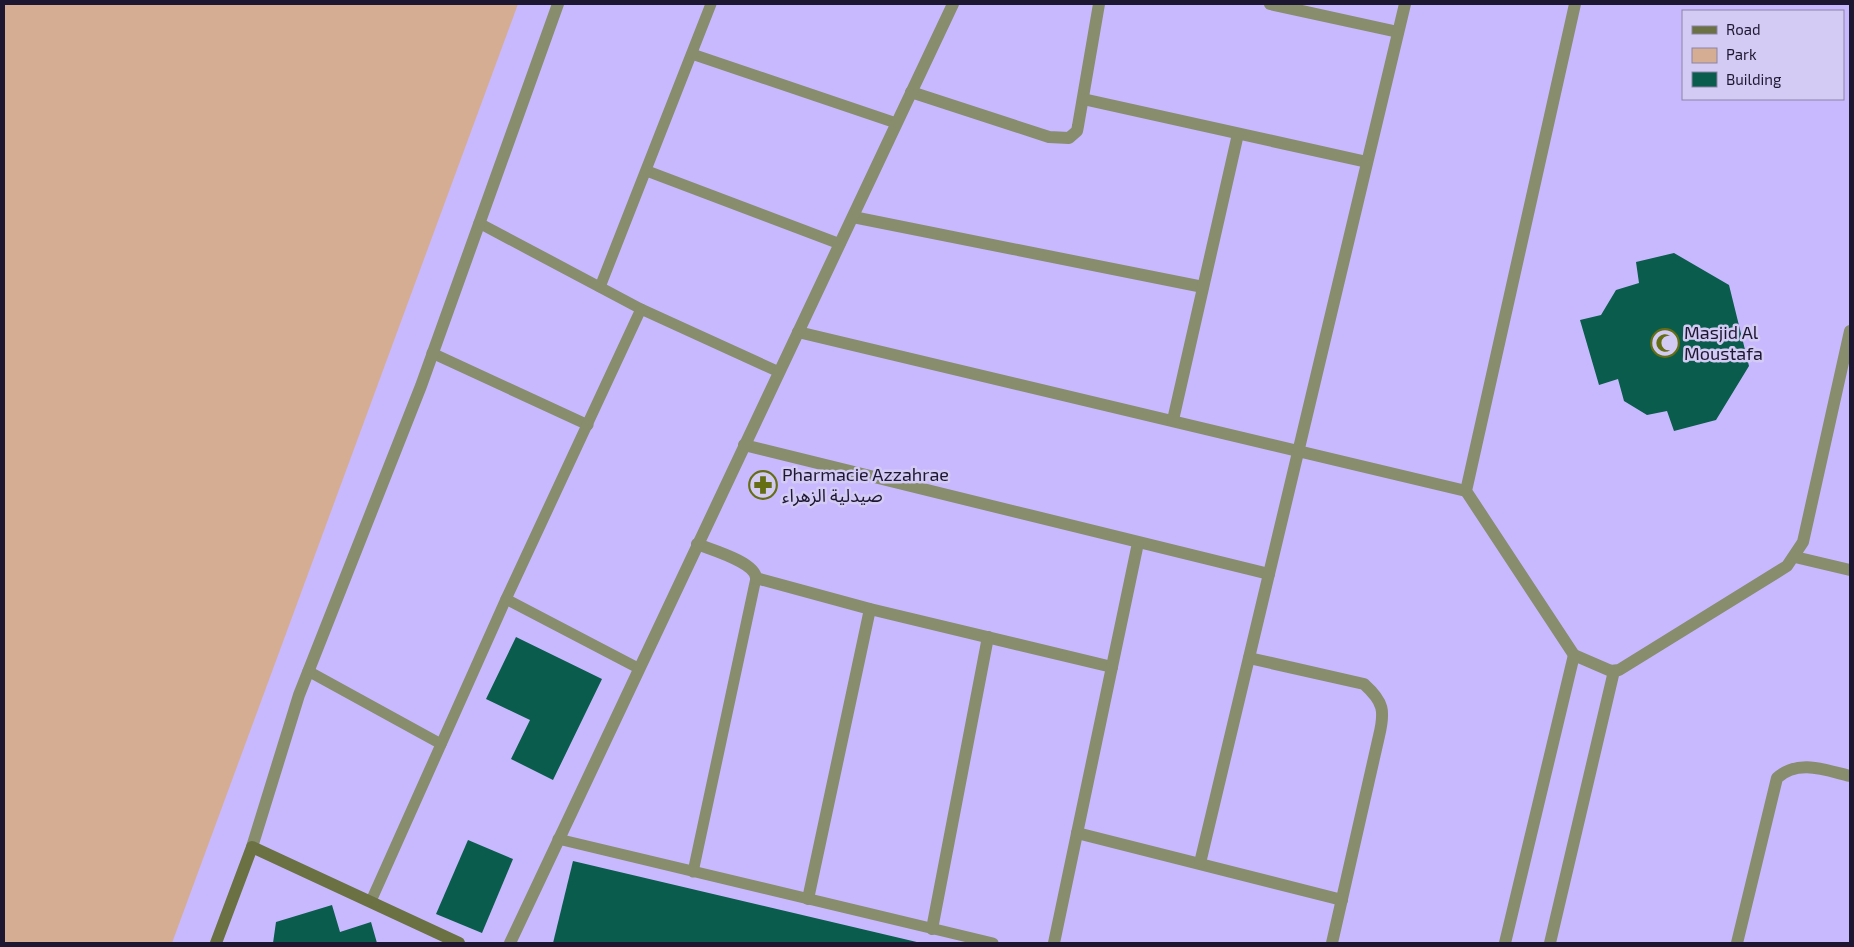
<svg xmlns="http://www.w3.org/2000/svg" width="1854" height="947" viewBox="0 0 1854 947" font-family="'Exo 2','Noto Sans Arabic',sans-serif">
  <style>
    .green { fill: #d5ad93 }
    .building { fill: #0a5c4c }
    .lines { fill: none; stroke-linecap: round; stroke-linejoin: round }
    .lane { stroke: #888d6e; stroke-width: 11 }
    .street { stroke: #888d6e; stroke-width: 12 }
    .secondary { stroke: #6b7143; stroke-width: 12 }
    .labels { text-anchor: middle; stroke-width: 5; stroke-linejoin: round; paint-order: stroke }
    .poi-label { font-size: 18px; fill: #1e1731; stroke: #d4cbf5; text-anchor: start }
  </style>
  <rect width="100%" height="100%" fill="#c8b9fe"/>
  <polygon class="green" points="4,4 518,4 172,943 4,943"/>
  <g class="building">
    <polygon points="1674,253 1729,285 1749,366 1716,420 1674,431 1667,411 1647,415 1624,401 1618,379 1599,385 1580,320 1601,315 1616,290 1639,283 1636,262"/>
    <polygon points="516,637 602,679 553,780 511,759 530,720 486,699"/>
    <polygon points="468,840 513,859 482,933 436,914"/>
    <polygon points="573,861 921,943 553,943"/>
    <polygon points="332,905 340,932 371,922 377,943 273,943 276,922"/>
  </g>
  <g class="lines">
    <g class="lane">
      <polyline points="692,54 896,123"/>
      <polyline points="647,171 840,244"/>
      <polyline points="479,223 641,309 779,372"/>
      <polyline points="600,287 711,4"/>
      <polyline points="432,353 588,425"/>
      <polyline points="506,599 638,668"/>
      <polyline points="308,671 441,744"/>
      <polyline points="558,839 993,943"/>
      <polyline points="693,872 756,578"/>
      <polyline points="371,901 506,599 641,309"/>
    </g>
    <g class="street">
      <polyline points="1270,4 1398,32"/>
      <polyline points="1575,4 1466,491 1574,655 1611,671 1619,670 1787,566 1803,542 1850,331"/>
      <polyline points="911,92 1049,137 1069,138 1077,131 1078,126 1099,4"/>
      <polyline points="1083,99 1367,162"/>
      <polyline points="853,217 1203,287"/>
      <polyline points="798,332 1466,491"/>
      <polyline points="1173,420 1238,134"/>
      <polyline points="744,445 1269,574"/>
      <path d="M697,544C712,550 755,562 756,578L870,609L1112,667"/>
      <polyline points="1795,557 1850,570"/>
      <path d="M1249,658L1364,684C1384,702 1385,711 1379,736L1332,943"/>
      <polyline points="1077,833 1342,900"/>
      <polyline points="252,847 299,695 421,386 558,4"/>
      <polyline points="1200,863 1405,4"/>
      <polyline points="808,899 870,609"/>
      <polyline points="932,929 988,637"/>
      <polyline points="510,943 953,4"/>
      <polyline points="1054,943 1138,543"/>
      <polyline points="1505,943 1574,655"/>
      <polyline points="1550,943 1614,671"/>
      <path d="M1737,943L1777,778C1798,759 1825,770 1850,776"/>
    </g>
    <polyline class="secondary" points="216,943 252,847 459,943"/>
  </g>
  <defs>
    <symbol id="mosque-ring" viewBox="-11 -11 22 22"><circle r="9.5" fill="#d4cbf5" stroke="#666e14" stroke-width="1.5"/><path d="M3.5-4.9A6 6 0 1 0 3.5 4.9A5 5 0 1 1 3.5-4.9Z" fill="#666e14"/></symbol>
    <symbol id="pharmacy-ring" viewBox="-11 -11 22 22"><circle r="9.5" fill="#d4cbf5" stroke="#666e14" stroke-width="1.5"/><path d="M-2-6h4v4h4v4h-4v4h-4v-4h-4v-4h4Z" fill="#666e14"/></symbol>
  </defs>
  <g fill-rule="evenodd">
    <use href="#mosque-ring" x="1649" y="327" width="32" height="32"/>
    <use href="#pharmacy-ring" x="747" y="469" width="32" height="32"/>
  </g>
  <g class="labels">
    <g class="poi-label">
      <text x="1684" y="339">Masjid Al<tspan x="1684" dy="21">Moustafa</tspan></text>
      <text x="782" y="481">Pharmacie Azzahrae<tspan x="782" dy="21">صيدلية الزهراء</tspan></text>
    </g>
  </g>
  <rect width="1854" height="947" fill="none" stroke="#1e1731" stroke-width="10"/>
  <rect x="1682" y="10" width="162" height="90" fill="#d4cbf5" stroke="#8b83a7"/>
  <rect x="1692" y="26" width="25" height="8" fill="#6b7143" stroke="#8b83a7"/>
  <text x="1726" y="35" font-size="15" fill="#1e1731">Road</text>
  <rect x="1692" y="48" width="25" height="15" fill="#d5ad93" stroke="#8b83a7"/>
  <text x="1726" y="60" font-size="15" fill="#1e1731">Park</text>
  <rect x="1692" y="72" width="25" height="15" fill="#0a5c4c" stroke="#8b83a7"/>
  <text x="1726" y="85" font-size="15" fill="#1e1731">Building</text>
</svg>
